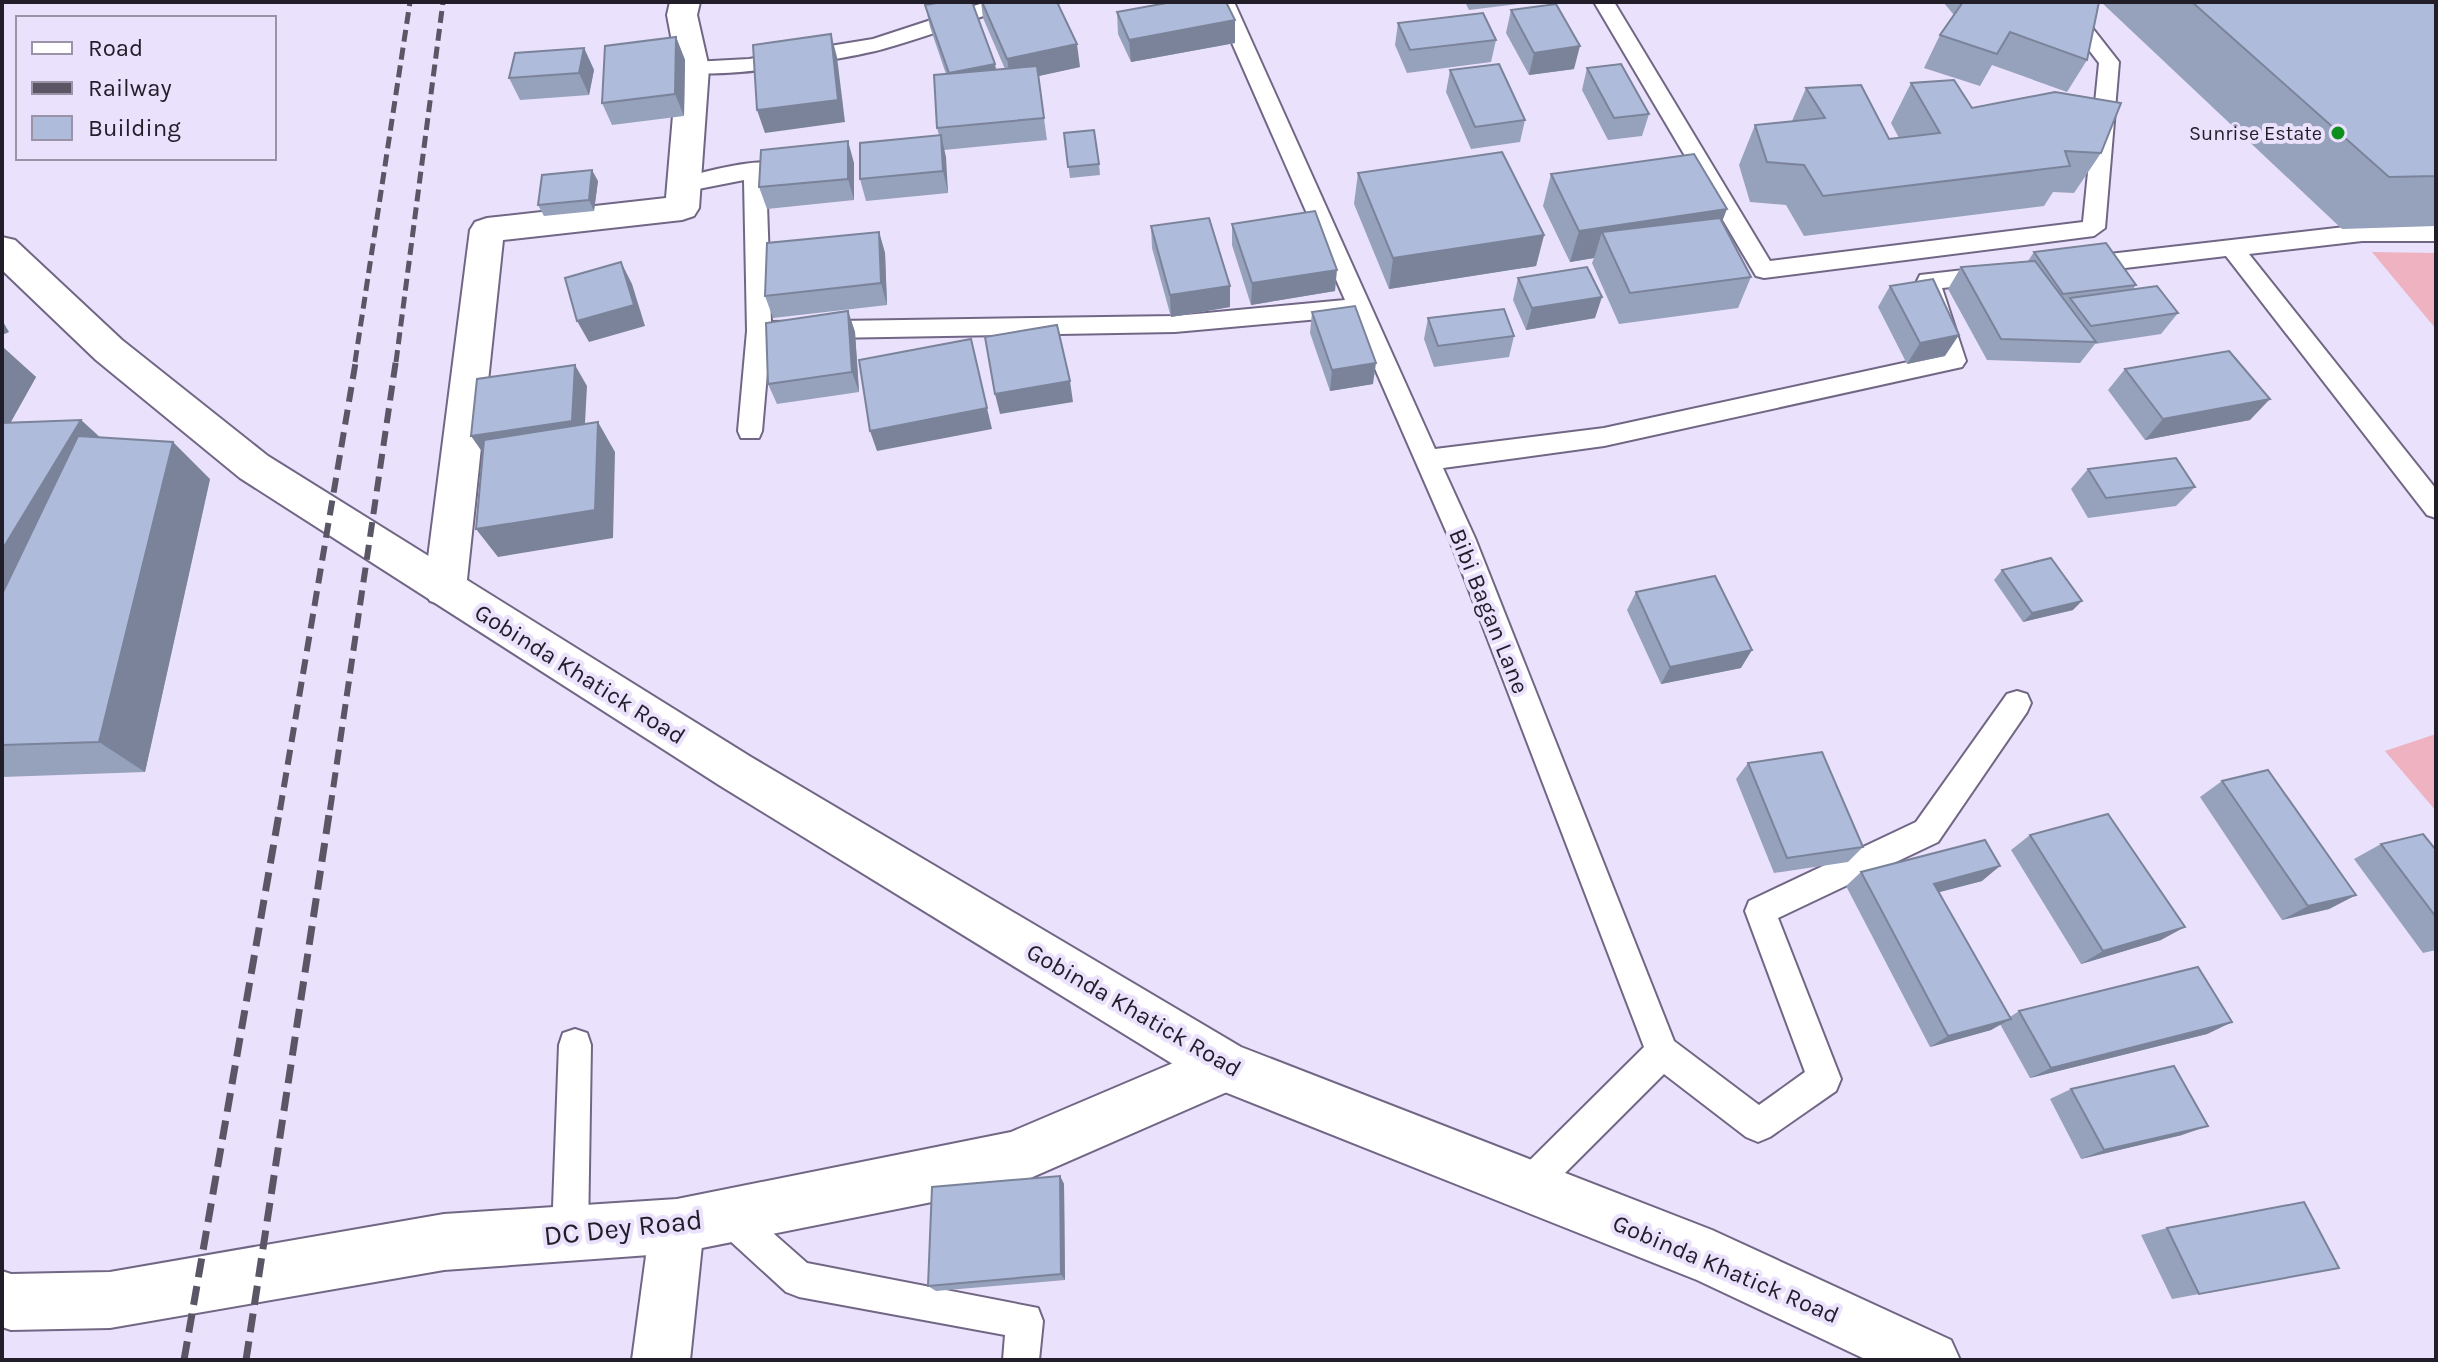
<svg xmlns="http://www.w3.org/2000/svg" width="2438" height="1362" viewBox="0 0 2438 1362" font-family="Karla,sans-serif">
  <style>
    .green { fill: #eeb2c0 }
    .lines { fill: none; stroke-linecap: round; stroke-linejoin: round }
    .service-casing { stroke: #716785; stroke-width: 4 }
    .minor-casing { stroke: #716785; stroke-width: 4 }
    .tertiary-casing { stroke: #716785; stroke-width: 4 }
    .secondary-casing { stroke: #716785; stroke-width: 4 }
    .service { fill: #fff; fill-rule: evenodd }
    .minor { fill: #fff; fill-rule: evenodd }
    .tertiary { fill: #fff; fill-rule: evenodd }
    .secondary { fill: #fff; fill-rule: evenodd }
    .rail-far2 { stroke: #5b5666; stroke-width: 5; stroke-dasharray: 12 6; stroke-linecap: butt }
    .rail-far1 { stroke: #5b5666; stroke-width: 6; stroke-dasharray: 15 8; stroke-linecap: butt }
    .rail { stroke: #5b5666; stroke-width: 7; stroke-dasharray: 19 9; stroke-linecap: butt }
    .wall { fill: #96a1bc }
    .shaded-wall { fill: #7a8399 }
    .building { fill: #afbbdb; stroke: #7a8399; stroke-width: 2 }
    .poi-dot { fill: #0d8f1e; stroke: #eae1fc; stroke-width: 3 }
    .labels { text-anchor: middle; stroke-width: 8; stroke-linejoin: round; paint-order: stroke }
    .far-poi-label { font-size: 20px; fill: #211d29; stroke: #eae1fc; text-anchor: end }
    .street-label { font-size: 24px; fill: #211d29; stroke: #eae1fc }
    .near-street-label { font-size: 28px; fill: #211d29; stroke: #eae1fc }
  </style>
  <rect width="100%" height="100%" fill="#eae1fc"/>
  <g class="green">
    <polygon points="2372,252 2436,253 2436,329"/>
    <polygon points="2436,734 2436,811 2385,751"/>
  </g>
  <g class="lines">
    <defs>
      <g id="service">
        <path d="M986,2H1015L1012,6C969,21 926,37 883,49C856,57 697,85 683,68L693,62L749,59L873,39Z"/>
        <path d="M1214,2H1234L1435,449L1604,428L1940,355L1917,281L1920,275L1990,267L2001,275L1990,283L1942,288L1966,361L1962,367L1604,446L1443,468L1475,538L1674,1041L1759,1105L1805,1072L1745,911L1749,901L1916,822L2007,694L2017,691L2027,694L2031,703L2027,712L1938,842L1778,918L1841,1079L1836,1091L1770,1137L1758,1142L1746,1137L1664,1074L1540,1198L1528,1203L1516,1198L1511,1186L1516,1174L1644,1047L1449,538L1352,316L1175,332L770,339L762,431L759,438H741L738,431L747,331L744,180L683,192L672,185L675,180C695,174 771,153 782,167L779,172L766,175L771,322L1175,316L1345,300Z"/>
        <polygon points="1594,2 1614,2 1770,261 2083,222 2099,63 2052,2 2072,2 2119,62 2105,228 2094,236 1764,278 1756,276"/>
        <polygon points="2362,225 2436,225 2436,241 2362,241 2249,254 2436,489 2436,518 2427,515 2226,256 2083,273 2072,265 2083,257"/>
        <polygon points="575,1029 587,1033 591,1045 588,1234 582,1246 570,1252 558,1246 552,1234 559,1045 563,1033"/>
        <polygon points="728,1199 740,1204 807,1263 1038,1308 1043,1321 1039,1360 1003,1360 1005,1335 799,1297 786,1292 716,1228 711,1216 716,1204"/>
      </g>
      <g id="minor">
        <polygon points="670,2 700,2 697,15 709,68 699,208 694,216 682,220 503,240 466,589 460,601 445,606 430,601 424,589 470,230 475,222 487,218 666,198 677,68 667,15"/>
        <polygon points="677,1199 696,1207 704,1226 690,1360 632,1360 650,1226 658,1207"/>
      </g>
      <polygon id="tertiary" points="1225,1041 1243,1049 1251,1067 1243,1085 1012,1186 677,1253 444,1270 110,1328 11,1330 2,1327 2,1271 11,1274 110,1272 444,1214 677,1199 1011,1132"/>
      <polygon id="secondary" points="2,237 15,240 122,340 268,456 751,757 1241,1047 1712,1230 1951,1340 1960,1360 1867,1360 1697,1280 1207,1085 719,785 240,478 96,360 2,270"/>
    </defs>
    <use href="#service" class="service-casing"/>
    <use href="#minor" class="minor-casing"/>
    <use href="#tertiary" class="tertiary-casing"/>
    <use href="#secondary" class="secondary-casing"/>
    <use href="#service" class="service"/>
    <use href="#minor" class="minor"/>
    <use href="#tertiary" class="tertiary"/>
    <use href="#secondary" class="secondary"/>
    <g class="rail-far2">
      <polyline points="355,362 410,2"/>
      <polyline points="396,362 443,2"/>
    </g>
    <g class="rail-far1">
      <polyline points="280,810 356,360"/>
      <polyline points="330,810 396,360"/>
    </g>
    <g class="rail">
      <polyline points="184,1360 280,808"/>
      <polyline points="246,1360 330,808"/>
    </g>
  </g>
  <g class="wall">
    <polygon points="981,2 1080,67 1038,76 1047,140 944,150 948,193 866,201 860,179 939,135 937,128 946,74 930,27 925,5 995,64 996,70 1005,69 983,18"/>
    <polygon points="1465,2 1534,2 1469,10"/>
    <polygon points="1943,2 2099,2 2087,60 2067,92 1992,65 1980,86 1924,68 1940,35 1954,15"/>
    <polygon points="2101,2 2436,2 2436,226 2342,229"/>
    <polygon points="1511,10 1574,69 1529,75 1506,33"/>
    <polygon points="1117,12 1235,43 1131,62 1118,34"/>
    <polygon points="1398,23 1496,40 1491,62 1407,73 1395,45"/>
    <polygon points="676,37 685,60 684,116 612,125 602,103"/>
    <polygon points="584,48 594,70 589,95 520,100 509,78"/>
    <polygon points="1587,68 1649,114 1642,136 1608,140 1582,90"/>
    <polygon points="1450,70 1525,120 1520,142 1471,149 1446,92"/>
    <polygon points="1911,83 1972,108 2101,153 2074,193 2053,192 2044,206 1804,236 1786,205 1750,202 1739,165 1755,125 1792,121 1806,88 1889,139 1899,138 1891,123"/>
    <polygon points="1064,133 1099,164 1100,175 1070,178"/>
    <polygon points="854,163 854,200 767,209 759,187"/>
    <polygon points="1358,173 1544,235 1536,266 1389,289 1354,204"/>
    <polygon points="1551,174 1722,222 1751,277 1738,308 1619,324 1592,263 1594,258 1570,262 1543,206"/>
    <polygon points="598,181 594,211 544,216 538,205"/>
    <polygon points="1232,224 1335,291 1251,305 1232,245"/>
    <polygon points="1151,226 1230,307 1171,317 1152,248"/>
    <polygon points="879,232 885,253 887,305 773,318 765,296"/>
    <polygon points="2034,252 2136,285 2133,289 2178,313 2161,334 2095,344 2080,363 1987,360 1948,289 1961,267 2028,261"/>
    <polygon points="1518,278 1595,318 1526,330 1513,300"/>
    <polygon points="1890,286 1945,356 1907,364 1878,307"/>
    <polygon points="848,311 855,332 859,392 777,404 768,384"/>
    <polygon points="1312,312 1373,384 1330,391 1310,333"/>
    <polygon points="1428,318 1514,336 1509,357 1434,367 1424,339"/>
    <polygon points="2,347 36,377 10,423 81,420 101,438 210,479 145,772 2,777"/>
    <polygon points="2125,369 2250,420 2145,440 2108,390"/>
    <polygon points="2088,469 2195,487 2176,506 2088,518 2071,489"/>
    <polygon points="2002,570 2073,610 2023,622 1994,580"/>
    <polygon points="1636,592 1741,668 1661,684 1627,610"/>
    <polygon points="1748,763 1863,847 1848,862 1774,873 1736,779"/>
    <polygon points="2222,781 2356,895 2329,909 2282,920 2200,797"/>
    <polygon points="2030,835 2161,940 2081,964 2011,850"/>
    <polygon points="2381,844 2436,850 2436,950 2423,953 2354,859"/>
    <polygon points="1861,872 1982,881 1939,892 2010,1017 2019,1011 2232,1022 2207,1034 2030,1078 2000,1024 1991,1030 1930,1047 1846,886"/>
    <polygon points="2071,1089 2182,1135 2081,1159 2050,1099"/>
    <polygon points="1060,1176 1064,1184 1065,1280 936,1291 928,1286"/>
    <polygon points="2167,1228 2339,1268 2172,1299 2141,1235"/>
  </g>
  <g class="shaded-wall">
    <polygon points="1235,20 1235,43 1131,62 1129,40"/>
    <polygon points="831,34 837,57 845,122 765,133 757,110"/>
    <polygon points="676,37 685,60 684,116 675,94"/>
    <polygon points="1077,44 1080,67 1011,82 1007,59"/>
    <polygon points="1580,46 1574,69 1529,75 1534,53"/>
    <polygon points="584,48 594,70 589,95 579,73"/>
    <polygon points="995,64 998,87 949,73"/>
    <polygon points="941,135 946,157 948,193 943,171"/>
    <polygon points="848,141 854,163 854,200 848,179"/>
    <polygon points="592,170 598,181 594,211 589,200"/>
    <polygon points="1727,209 1715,240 1602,232 1594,258 1570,262 1579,231"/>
    <polygon points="879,232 885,253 887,305 881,283"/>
    <polygon points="1544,235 1536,266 1389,289 1393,258"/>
    <polygon points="621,262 632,284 645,326 589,342 577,321"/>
    <polygon points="1337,270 1335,291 1251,305 1252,283"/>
    <polygon points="1230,286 1230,307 1171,317 1170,295"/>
    <polygon points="1602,297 1595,318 1526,330 1532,308"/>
    <polygon points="848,311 855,332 859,392 852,372"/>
    <polygon points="2,320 9,332 2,335"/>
    <polygon points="1959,335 1945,356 1907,364 1920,343"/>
    <polygon points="3,347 36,377 2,438 2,349"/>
    <polygon points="1376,363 1373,384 1330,391 1332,370"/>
    <polygon points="575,365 587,386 584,441 485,456 471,436"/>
    <polygon points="1070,381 1073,402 1000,414 995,394"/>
    <polygon points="2270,399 2250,420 2145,440 2163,419"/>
    <polygon points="987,408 992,429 877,451 870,431"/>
    <polygon points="81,420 121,457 2,662 2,550"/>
    <polygon points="598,422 615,452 613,538 498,557 476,529"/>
    <polygon points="173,442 210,479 145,772 99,742"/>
    <polygon points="2082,601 2073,610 2023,622 2032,613"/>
    <polygon points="1752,650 1741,668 1661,684 1670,667"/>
    <polygon points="2000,866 1982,881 1917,898 1934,884"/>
    <polygon points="2356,895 2329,909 2282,920 2308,906"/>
    <polygon points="2185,927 2161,940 2081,964 2103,951"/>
    <polygon points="2011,1019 1991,1030 1930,1047 1948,1036"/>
    <polygon points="2232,1022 2207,1034 2030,1078 2051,1068"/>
    <polygon points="2208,1126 2182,1135 2081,1159 2104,1150"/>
    <polygon points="1060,1176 1064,1184 1065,1280 1061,1274"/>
  </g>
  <g class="building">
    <polygon points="942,2 972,2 995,64 949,73 925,5"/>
    <polygon points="982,2 1057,2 1077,44 1007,59"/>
    <polygon points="1172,2 1226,2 1235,20 1129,40 1117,12"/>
    <polygon points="1963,2 2099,2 2087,60 2010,32 1997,54 1940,35"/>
    <polygon points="2192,2 2436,2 2436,176 2389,177"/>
    <polygon points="1556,4 1580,46 1534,53 1511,10"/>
    <polygon points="1483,13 1496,40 1410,50 1398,23"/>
    <polygon points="831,34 838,100 757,110 753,45"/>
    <polygon points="676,37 675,94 602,103 605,46"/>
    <polygon points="584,48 579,73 509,78 515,53"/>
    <polygon points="1499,64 1525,120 1475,127 1450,70"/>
    <polygon points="1621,64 1649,114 1614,118 1587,68"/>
    <polygon points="1037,66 1044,118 937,128 934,75"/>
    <polygon points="1954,80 1972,108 2055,92 2121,103 2101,153 2065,151 2070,166 1823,196 1804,165 1767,162 1755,125 1825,118 1806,88 1861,85 1889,139 1940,133 1911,83"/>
    <polygon points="1094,130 1099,164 1068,167 1064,133"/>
    <polygon points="941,135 943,171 860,179 860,143"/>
    <polygon points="848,141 848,179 759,187 761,150"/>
    <polygon points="1502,152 1544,235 1393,258 1358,173"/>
    <polygon points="1694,154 1727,209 1579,231 1551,174"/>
    <polygon points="592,170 589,200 538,205 542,175"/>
    <polygon points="1315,211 1337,270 1252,283 1232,224"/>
    <polygon points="1209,218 1230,286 1170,295 1151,226"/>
    <polygon points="1720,218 1751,277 1630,293 1602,232"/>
    <polygon points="879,232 881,283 765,296 767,243"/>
    <polygon points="2106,243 2136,285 2063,294 2034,252"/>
    <polygon points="2035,261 2096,342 2001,339 1961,267"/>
    <polygon points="621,262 634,305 577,321 565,278"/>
    <polygon points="1587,267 1602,297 1532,308 1518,278"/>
    <polygon points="1933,279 1959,335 1920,343 1890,286"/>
    <polygon points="2157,286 2178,313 2091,326 2070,298"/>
    <polygon points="1355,306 1376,363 1332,370 1312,312"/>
    <polygon points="1504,309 1514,336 1438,346 1428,318"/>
    <polygon points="848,311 852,372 768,384 766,323"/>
    <polygon points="1057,325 1070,381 995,394 985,337"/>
    <polygon points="971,339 987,408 870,431 859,360"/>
    <polygon points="2229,351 2270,399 2163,419 2125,369"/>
    <polygon points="575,365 572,421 471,436 477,379"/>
    <polygon points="81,420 2,550 2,423"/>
    <polygon points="598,422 595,510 476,529 484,440"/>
    <polygon points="78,436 173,442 99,742 2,745 2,594"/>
    <polygon points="2176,458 2195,487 2106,498 2088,469"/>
    <polygon points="2051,558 2082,601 2032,613 2002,570"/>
    <polygon points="1715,576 1752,650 1670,667 1636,592"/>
    <polygon points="1822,752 1863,847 1787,858 1748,763"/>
    <polygon points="2268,770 2356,895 2308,906 2222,781"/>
    <polygon points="2108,814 2185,927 2103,951 2030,835"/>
    <polygon points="2423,834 2436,850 2436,917 2381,844"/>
    <polygon points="1985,840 2000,866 1934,884 2011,1019 1948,1036 1861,872"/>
    <polygon points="2198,967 2232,1022 2051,1068 2019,1011"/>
    <polygon points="2174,1066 2208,1126 2104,1150 2071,1089"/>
    <polygon points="1060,1176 1061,1274 928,1286 932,1187"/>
    <polygon points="2304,1202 2339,1268 2199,1294 2167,1228"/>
  </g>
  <circle class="poi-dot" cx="2338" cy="133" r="8"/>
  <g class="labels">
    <g class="far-poi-label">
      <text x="2322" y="140">Sunrise Estate</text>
    </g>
    <g class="street-label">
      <text transform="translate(1489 611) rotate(68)" y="8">Bibi Bagan Lane</text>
      <text transform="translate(580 674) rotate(32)" y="8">Gobinda Khatick Road</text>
      <text transform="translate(1134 1010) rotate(30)" y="8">Gobinda Khatick Road</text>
      <text transform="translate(1726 1269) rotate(23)" y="8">Gobinda Khatick Road</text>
    </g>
    <g class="near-street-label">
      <text transform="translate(623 1227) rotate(-6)" y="10">DC Dey Road</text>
    </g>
  </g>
  <rect width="2438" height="1362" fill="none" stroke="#211d29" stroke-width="8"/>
  <rect x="16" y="16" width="260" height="144" fill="#eae1fc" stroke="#9a93a8" stroke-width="2"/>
  <rect x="32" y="42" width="40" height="12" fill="#ffffff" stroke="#9a93a8" stroke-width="2"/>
  <text x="88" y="56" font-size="24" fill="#211d29">Road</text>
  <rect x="32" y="82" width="40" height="12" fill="#5b5666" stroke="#9a93a8" stroke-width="2"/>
  <text x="88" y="96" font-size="24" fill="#211d29">Railway</text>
  <rect x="32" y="116" width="40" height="24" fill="#afbbdb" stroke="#9a93a8" stroke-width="2"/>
  <text x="88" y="136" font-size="24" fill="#211d29">Building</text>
</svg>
